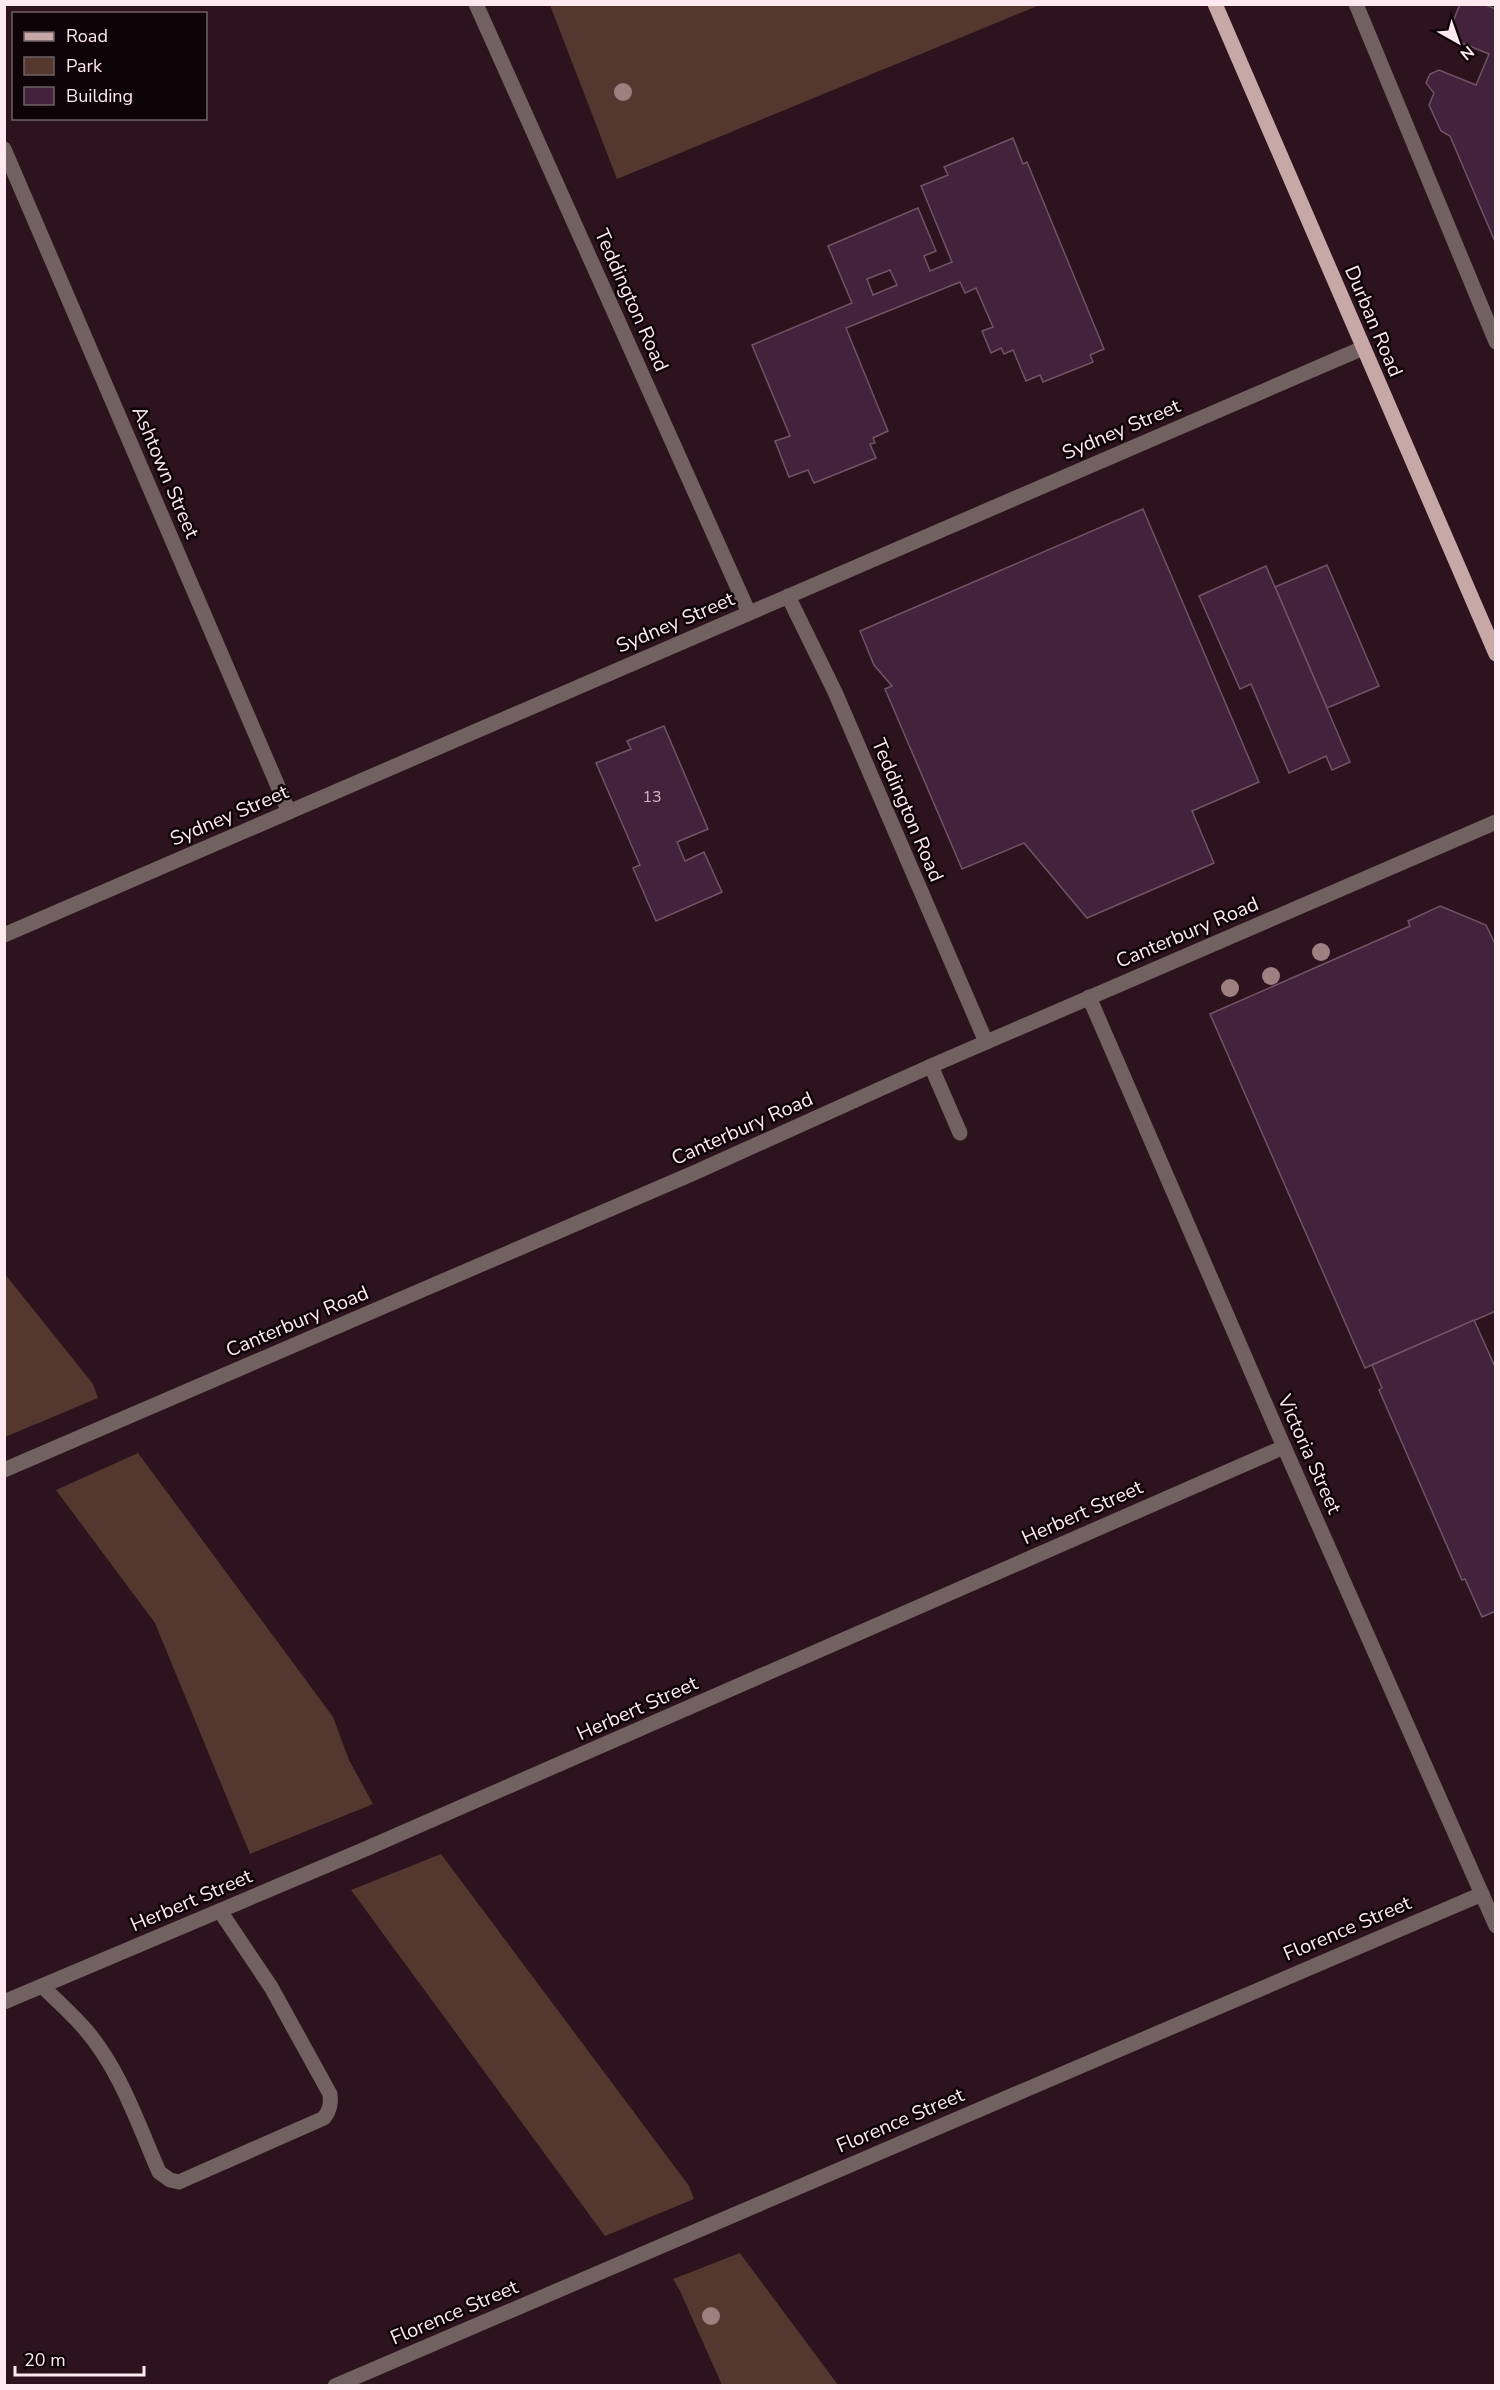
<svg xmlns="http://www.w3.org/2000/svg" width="1500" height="2390" viewBox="0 0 1500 2390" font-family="'Nunito Sans',sans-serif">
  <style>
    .green { fill: #54382f }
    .building { fill: #43233b; stroke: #6f5467; stroke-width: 1.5; fill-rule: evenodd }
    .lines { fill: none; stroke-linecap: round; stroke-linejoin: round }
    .minor { stroke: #716161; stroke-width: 15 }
    .major { stroke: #c8a7a7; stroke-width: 15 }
    .tree { fill: #9d807f }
    .labels { text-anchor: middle; stroke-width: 5; stroke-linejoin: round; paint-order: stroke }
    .number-label { font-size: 16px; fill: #ceb8c2 }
    .street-label { font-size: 20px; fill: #fde9ef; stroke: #0e0407 }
  </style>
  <rect width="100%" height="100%" fill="#2d131d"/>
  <g class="green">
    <polygon points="550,5 1040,5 617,179"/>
    <polygon points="4,1273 93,1384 98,1398 5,1437"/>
    <polygon points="138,1453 333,1717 349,1760 373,1804 250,1854 155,1623 56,1490"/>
    <polygon points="441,1854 689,2186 694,2199 605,2236 351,1890"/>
    <polygon points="740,2253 745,2260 838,2385 722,2385 680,2291 673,2279"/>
  </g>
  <g class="building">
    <polygon points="1460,4 1483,4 1496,9 1496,244 1450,136 1441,131 1429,105 1434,93 1426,83 1430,74 1439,70 1476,85 1489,54 1447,37"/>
    <path d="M1013,138L1023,164L1027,162L1104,349L1090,355L1093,362L1043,382L1040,375L1026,381L1013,350L1004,354L1001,348L991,353L982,331L993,327L976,288L965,293L960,282L846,328L888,431L873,438L875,443L870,444L876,458L814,483L808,470L789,477L775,441L790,436L752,345L852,303L828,246L918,208L936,251L924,256L930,271L952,262L921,186L948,175L944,167ZM890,270L897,285L873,295L867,279Z"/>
    <polygon points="1143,509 1259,782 1192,811 1214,863 1087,918 1024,843 962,869 885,689 892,686 874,665 860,631"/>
    <polygon points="1327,565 1379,686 1327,708 1275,587"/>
    <polygon points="1266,566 1350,762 1332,770 1326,756 1289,773 1251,684 1240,689 1199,596"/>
    <polygon points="664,726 708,829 677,842 685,861 704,852 722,892 656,921 633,868 640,865 596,763 631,749 627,741"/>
    <polygon points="1440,906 1486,925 1496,946 1496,1311 1365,1368 1210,1014 1410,926 1408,921"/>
    <polygon points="1474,1320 1496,1369 1496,1611 1482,1617 1465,1579 1462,1580 1379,1390 1382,1388 1372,1365"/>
  </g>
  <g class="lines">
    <g class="minor">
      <polyline points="476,4 749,613"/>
      <polyline points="1356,4 1496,342"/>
      <polyline points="4,149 289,812"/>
      <polyline points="788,596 835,692 986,1042"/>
      <polyline points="4,935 1363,348"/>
      <polyline points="1089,997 1284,1447 1496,1926"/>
      <polyline points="931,1066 960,1133"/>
      <polyline points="4,1470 696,1172 931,1066 1496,822"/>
      <path d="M42,1986C56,2000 72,2014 85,2029C120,2069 138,2124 159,2172L170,2180L179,2182L324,2118C330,2110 331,2104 330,2094L271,1987L220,1911"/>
      <polyline points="4,2002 363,1850 1284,1447"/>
      <polyline points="335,2386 1482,1894"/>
    </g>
    <polyline class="major" points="1215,4 1496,654"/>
  </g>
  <g class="tree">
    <circle cx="623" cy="92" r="9"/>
    <circle cx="1321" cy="952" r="9"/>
    <circle cx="1271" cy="976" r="9"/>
    <circle cx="1230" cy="988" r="9"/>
    <circle cx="711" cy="2316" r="9"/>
  </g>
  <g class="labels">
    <g class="number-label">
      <text x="652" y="802">13</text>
    </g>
    <g class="street-label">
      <text transform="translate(632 300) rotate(66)" y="7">Teddington Road</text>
      <text transform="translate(1374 321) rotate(67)" y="7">Durban Road</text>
      <text transform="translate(1121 429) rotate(-23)" y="7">Sydney Street</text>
      <text transform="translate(166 472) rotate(67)" y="7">Ashtown Street</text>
      <text transform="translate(675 622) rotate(-23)" y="7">Sydney Street</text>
      <text transform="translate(908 810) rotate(67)" y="7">Teddington Road</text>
      <text transform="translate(229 815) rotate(-23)" y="7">Sydney Street</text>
      <text transform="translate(1187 932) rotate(-23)" y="7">Canterbury Road</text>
      <text transform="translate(742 1128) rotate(-24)" y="7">Canterbury Road</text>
      <text transform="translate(297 1321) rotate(-23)" y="7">Canterbury Road</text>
      <text transform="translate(1310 1454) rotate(66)" y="7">Victoria Street</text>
      <text transform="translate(1082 1512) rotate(-24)" y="7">Herbert Street</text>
      <text transform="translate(637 1708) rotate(-24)" y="7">Herbert Street</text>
      <text transform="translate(191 1900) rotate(-23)" y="7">Herbert Street</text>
      <text transform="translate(1347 1928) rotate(-23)" y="7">Florence Street</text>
      <text transform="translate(900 2120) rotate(-23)" y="7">Florence Street</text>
      <text transform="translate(454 2312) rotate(-23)" y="7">Florence Street</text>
    </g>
  </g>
  <rect width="1500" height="2390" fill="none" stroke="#fde9ef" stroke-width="12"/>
  <rect x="12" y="12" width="195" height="108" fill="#0e0407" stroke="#6e6064" stroke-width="1.5"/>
  <rect x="24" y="32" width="30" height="9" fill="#c8a7a7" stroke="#6e6064" stroke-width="1.5"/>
  <text x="66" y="42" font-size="18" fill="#fde9ef">Road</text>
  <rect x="24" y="57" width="30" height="18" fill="#54382f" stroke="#6e6064" stroke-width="1.5"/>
  <text x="66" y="72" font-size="18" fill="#fde9ef">Park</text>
  <rect x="24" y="87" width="30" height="18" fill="#43233b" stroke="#6e6064" stroke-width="1.5"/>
  <text x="66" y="102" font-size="18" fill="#fde9ef">Building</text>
  <g transform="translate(1458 42) rotate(140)" stroke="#0e0407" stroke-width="4.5" paint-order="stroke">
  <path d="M0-4.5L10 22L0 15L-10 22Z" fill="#fde9ef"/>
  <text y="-9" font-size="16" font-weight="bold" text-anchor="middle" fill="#fde9ef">N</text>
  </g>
  <path d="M15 2366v9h129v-9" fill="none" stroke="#fde9ef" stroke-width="3"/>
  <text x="24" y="2366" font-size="18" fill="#fde9ef" stroke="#0e0407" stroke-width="4.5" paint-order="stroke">20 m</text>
</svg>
